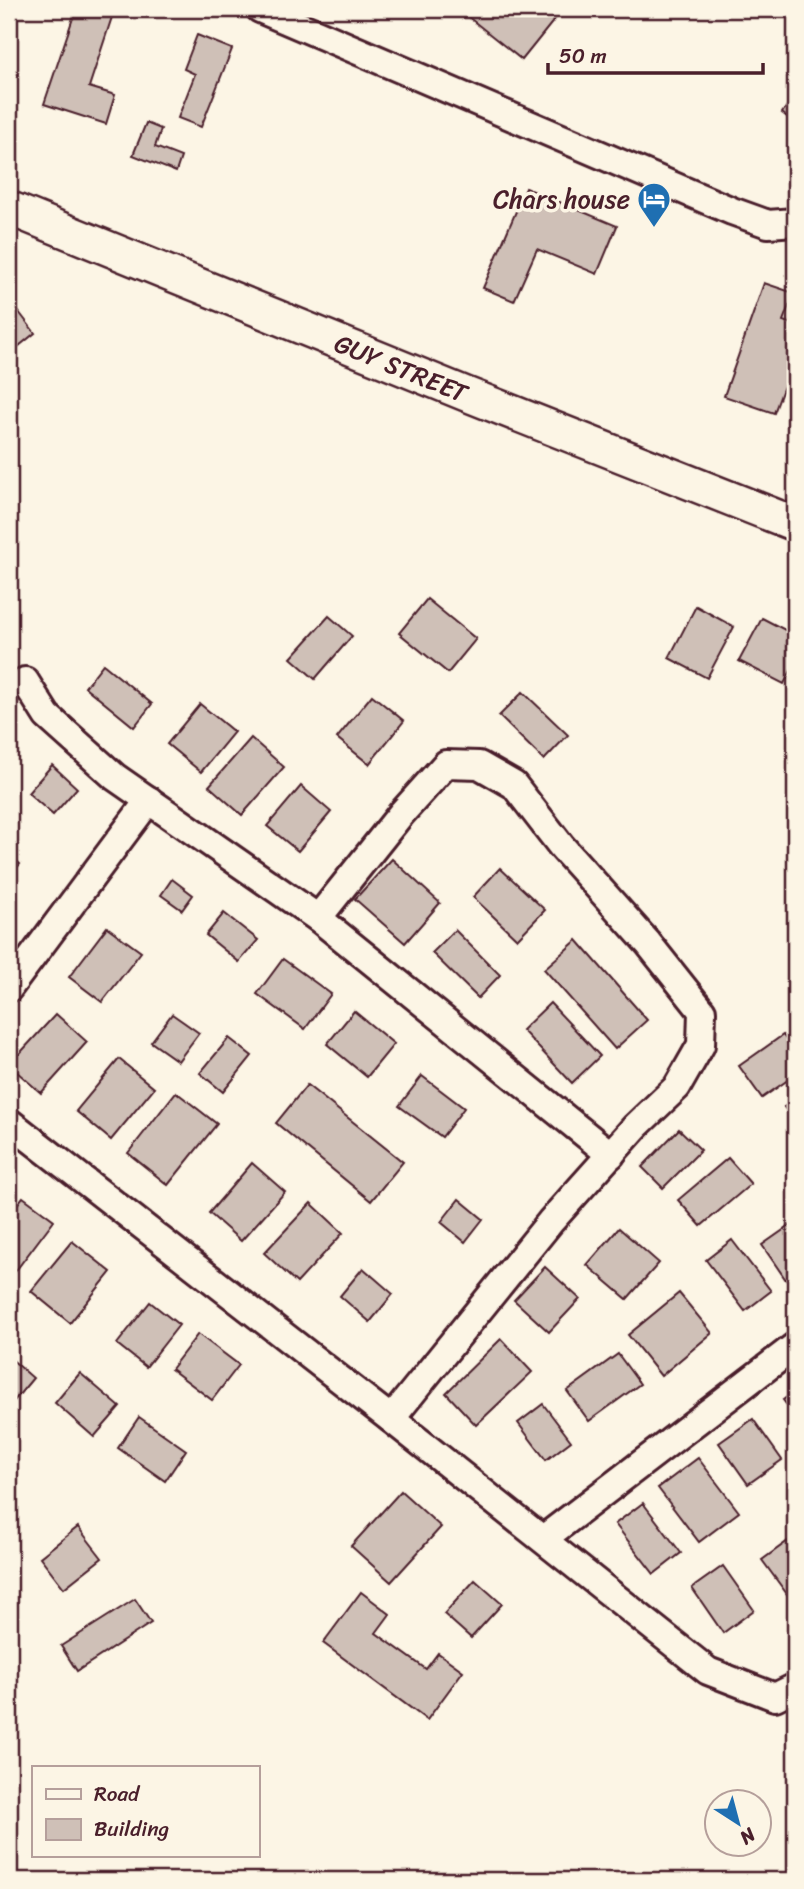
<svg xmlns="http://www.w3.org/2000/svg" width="804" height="1889" viewBox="0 0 804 1889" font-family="Sriracha,sans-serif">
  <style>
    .building { fill: #cfc0b7; stroke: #4a1f2b; stroke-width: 2 }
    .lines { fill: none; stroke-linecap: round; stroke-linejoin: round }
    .minor-casing { stroke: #4a1f2b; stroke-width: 32 }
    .tertiary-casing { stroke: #4a1f2b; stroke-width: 38 }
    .minor { stroke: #fcf5e5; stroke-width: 26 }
    .tertiary { stroke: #fcf5e5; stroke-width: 33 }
    .labels { text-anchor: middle; stroke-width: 7; stroke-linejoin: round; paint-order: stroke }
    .poi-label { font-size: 26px; fill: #4a1f2b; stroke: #fcf5e5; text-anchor: end }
    .street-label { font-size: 26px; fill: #4a1f2b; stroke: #fcf5e5 }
  </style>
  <rect width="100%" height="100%" fill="#fcf5e5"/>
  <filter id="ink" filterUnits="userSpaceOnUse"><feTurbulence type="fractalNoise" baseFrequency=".0143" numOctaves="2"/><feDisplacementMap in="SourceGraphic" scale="14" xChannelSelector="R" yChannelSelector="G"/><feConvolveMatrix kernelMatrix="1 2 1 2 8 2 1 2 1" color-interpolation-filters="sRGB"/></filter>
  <g filter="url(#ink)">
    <g class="building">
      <polygon points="9,9 17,9 9,26"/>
      <polygon points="76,9 85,9 112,17 89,87 115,95 106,124 44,104"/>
      <polygon points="465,9 563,9 522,60 462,12"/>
      <polygon points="197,35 232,49 201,127 178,118 195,74 184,69"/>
      <polygon points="9,78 16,81 9,98"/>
      <polygon points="795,95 795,123 782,113"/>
      <polygon points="146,123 161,129 155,147 181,157 176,172 133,155"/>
      <polygon points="526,188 617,226 597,274 537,249 514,301 483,288"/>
      <polygon points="764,283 794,293 783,321 795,325 795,390 784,386 774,413 724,396"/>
      <polygon points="9,299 35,333 14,350 9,343"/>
      <polygon points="427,599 476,639 448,673 399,633"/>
      <polygon points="696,606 734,627 707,678 669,658"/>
      <polygon points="329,616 352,636 315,679 291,658"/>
      <polygon points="762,618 795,635 795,663 784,684 739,661"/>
      <polygon points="103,664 152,704 134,727 85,687"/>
      <polygon points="523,692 568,735 544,760 499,716"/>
      <polygon points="372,695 404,721 369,764 337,738"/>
      <polygon points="200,704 234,732 201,772 167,744"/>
      <polygon points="251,738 284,767 242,815 209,786"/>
      <polygon points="52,765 77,788 53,815 28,793"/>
      <polygon points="301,786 331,812 298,851 267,826"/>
      <polygon points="9,854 20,864 9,877"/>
      <polygon points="392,859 440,903 405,943 355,899"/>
      <polygon points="500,868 545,910 517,939 473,897"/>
      <polygon points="172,879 193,895 182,910 161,895"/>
      <polygon points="224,913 258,940 239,962 206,935"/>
      <polygon points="107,927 141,952 102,1002 69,977"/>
      <polygon points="455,930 500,975 478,998 432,953"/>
      <polygon points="577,940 647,1020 615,1049 544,969"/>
      <polygon points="283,959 331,994 305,1029 257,994"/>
      <polygon points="550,1003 600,1056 572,1083 522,1030"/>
      <polygon points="354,1011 394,1044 367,1077 327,1044"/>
      <polygon points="56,1014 87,1042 41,1093 9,1065"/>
      <polygon points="172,1014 199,1033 178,1061 151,1042"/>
      <polygon points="783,1035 795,1053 795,1075 762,1098 739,1066"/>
      <polygon points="229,1038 252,1056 223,1092 200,1073"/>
      <polygon points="119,1059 154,1088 111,1140 76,1111"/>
      <polygon points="422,1076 464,1108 442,1137 399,1106"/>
      <polygon points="307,1085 403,1162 371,1201 276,1123"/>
      <polygon points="176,1092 217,1124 168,1185 128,1153"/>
      <polygon points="795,1099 795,1123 784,1107"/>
      <polygon points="679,1129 701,1150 663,1188 642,1167"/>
      <polygon points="728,1158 751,1184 701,1226 678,1200"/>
      <polygon points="252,1163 285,1192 241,1241 209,1213"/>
      <polygon points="23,1197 54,1220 14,1273 9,1269 9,1215"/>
      <polygon points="459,1199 483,1219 465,1242 441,1222"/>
      <polygon points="311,1203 343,1233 297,1283 264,1253"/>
      <polygon points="792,1224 795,1229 795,1273 786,1280 762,1245"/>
      <polygon points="619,1228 659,1263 627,1299 587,1265"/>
      <polygon points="732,1240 771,1291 745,1311 706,1260"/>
      <polygon points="72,1241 111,1272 70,1323 31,1291"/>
      <polygon points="545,1267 580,1299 549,1332 514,1300"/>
      <polygon points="363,1268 393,1294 370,1322 340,1296"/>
      <polygon points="679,1293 712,1333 661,1376 628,1335"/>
      <polygon points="150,1302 179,1325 146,1367 117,1344"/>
      <polygon points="198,1334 239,1365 212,1400 171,1369"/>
      <polygon points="501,1339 532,1372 476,1425 446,1393"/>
      <polygon points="618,1354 640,1384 589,1421 567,1391"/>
      <polygon points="9,1357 33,1378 14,1401 9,1396"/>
      <polygon points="80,1373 120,1407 94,1437 55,1403"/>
      <polygon points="795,1391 795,1416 783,1400"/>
      <polygon points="543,1404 571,1441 546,1460 518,1423"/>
      <polygon points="139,1417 186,1450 165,1481 118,1448"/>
      <polygon points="753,1419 782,1460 748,1484 719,1443"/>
      <polygon points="698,1458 739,1512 699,1542 658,1488"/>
      <polygon points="401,1491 441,1527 391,1582 351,1546"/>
      <polygon points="643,1503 681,1553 654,1574 615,1524"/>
      <polygon points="78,1527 102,1558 64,1588 40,1557"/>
      <polygon points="788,1541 795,1550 795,1605 762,1560"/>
      <polygon points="723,1566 754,1610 723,1633 692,1588"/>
      <polygon points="475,1580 502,1604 471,1638 444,1614"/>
      <polygon points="361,1592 390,1614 376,1633 426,1669 438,1653 463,1671 427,1720 323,1643"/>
      <polygon points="135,1599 151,1623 77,1671 61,1646"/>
    </g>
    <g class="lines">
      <defs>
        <g id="minor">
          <polyline points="260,9 732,211 768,224 795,222"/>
          <polyline points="25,681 47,716 115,777 318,918 611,1155"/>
          <polyline points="318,918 401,814 446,764 479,765 514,785 562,847 648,943 702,1011 701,1045 677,1087 636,1126 551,1221 391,1419"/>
          <polyline points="9,988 149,800"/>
          <polyline points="9,1122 391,1419 708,1671 775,1697 795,1687"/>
          <polyline points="543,1539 795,1346"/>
        </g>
        <polyline id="tertiary" points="9,208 466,394 795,524"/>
      </defs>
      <use href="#minor" class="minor-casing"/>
      <use href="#tertiary" class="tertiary-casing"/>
      <use href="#minor" class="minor"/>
      <use href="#tertiary" class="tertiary"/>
    </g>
  </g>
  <defs>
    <symbol id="hotel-pin" viewBox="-11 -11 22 30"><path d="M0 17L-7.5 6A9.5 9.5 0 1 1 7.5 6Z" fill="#1f6fb2" stroke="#fcf5e5"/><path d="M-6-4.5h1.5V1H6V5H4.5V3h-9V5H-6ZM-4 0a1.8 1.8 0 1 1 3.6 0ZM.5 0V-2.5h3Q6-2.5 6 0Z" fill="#fff"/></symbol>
  </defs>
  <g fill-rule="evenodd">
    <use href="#hotel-pin" x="635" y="180" width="38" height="52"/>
  </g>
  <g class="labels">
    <g class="poi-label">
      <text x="630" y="208">Chars house</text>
    </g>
    <g class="street-label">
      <text transform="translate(401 368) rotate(22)" y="9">GUY STREET</text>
    </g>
  </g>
  <rect width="804" height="1889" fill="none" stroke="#fcf5e5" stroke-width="35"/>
  <rect x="18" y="18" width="769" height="1854" fill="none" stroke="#4a1f2b" stroke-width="2.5" filter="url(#ink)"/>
  <rect x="32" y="1766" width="228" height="91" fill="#fcf5e5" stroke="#b59f9b" stroke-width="2"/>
  <rect x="46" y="1789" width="35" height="10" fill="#fcf5e5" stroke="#b59f9b" stroke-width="2"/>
  <text x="94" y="1801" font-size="21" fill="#4a1f2b">Road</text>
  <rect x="46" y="1819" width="35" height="21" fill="#cfc0b7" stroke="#b59f9b" stroke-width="2"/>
  <text x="94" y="1836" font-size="21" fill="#4a1f2b">Building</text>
  <g transform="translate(738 1823) rotate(144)"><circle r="33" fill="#fcf5e5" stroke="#b59f9b" stroke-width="2"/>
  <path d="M0-5L12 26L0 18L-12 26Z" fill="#1f6fb2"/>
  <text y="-10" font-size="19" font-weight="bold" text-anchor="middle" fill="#4a1f2b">N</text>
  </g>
  <path d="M548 63v10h215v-10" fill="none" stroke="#4a1f2b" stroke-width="3.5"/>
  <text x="559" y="63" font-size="21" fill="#4a1f2b" stroke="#fcf5e5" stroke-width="5" paint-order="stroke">50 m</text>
</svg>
